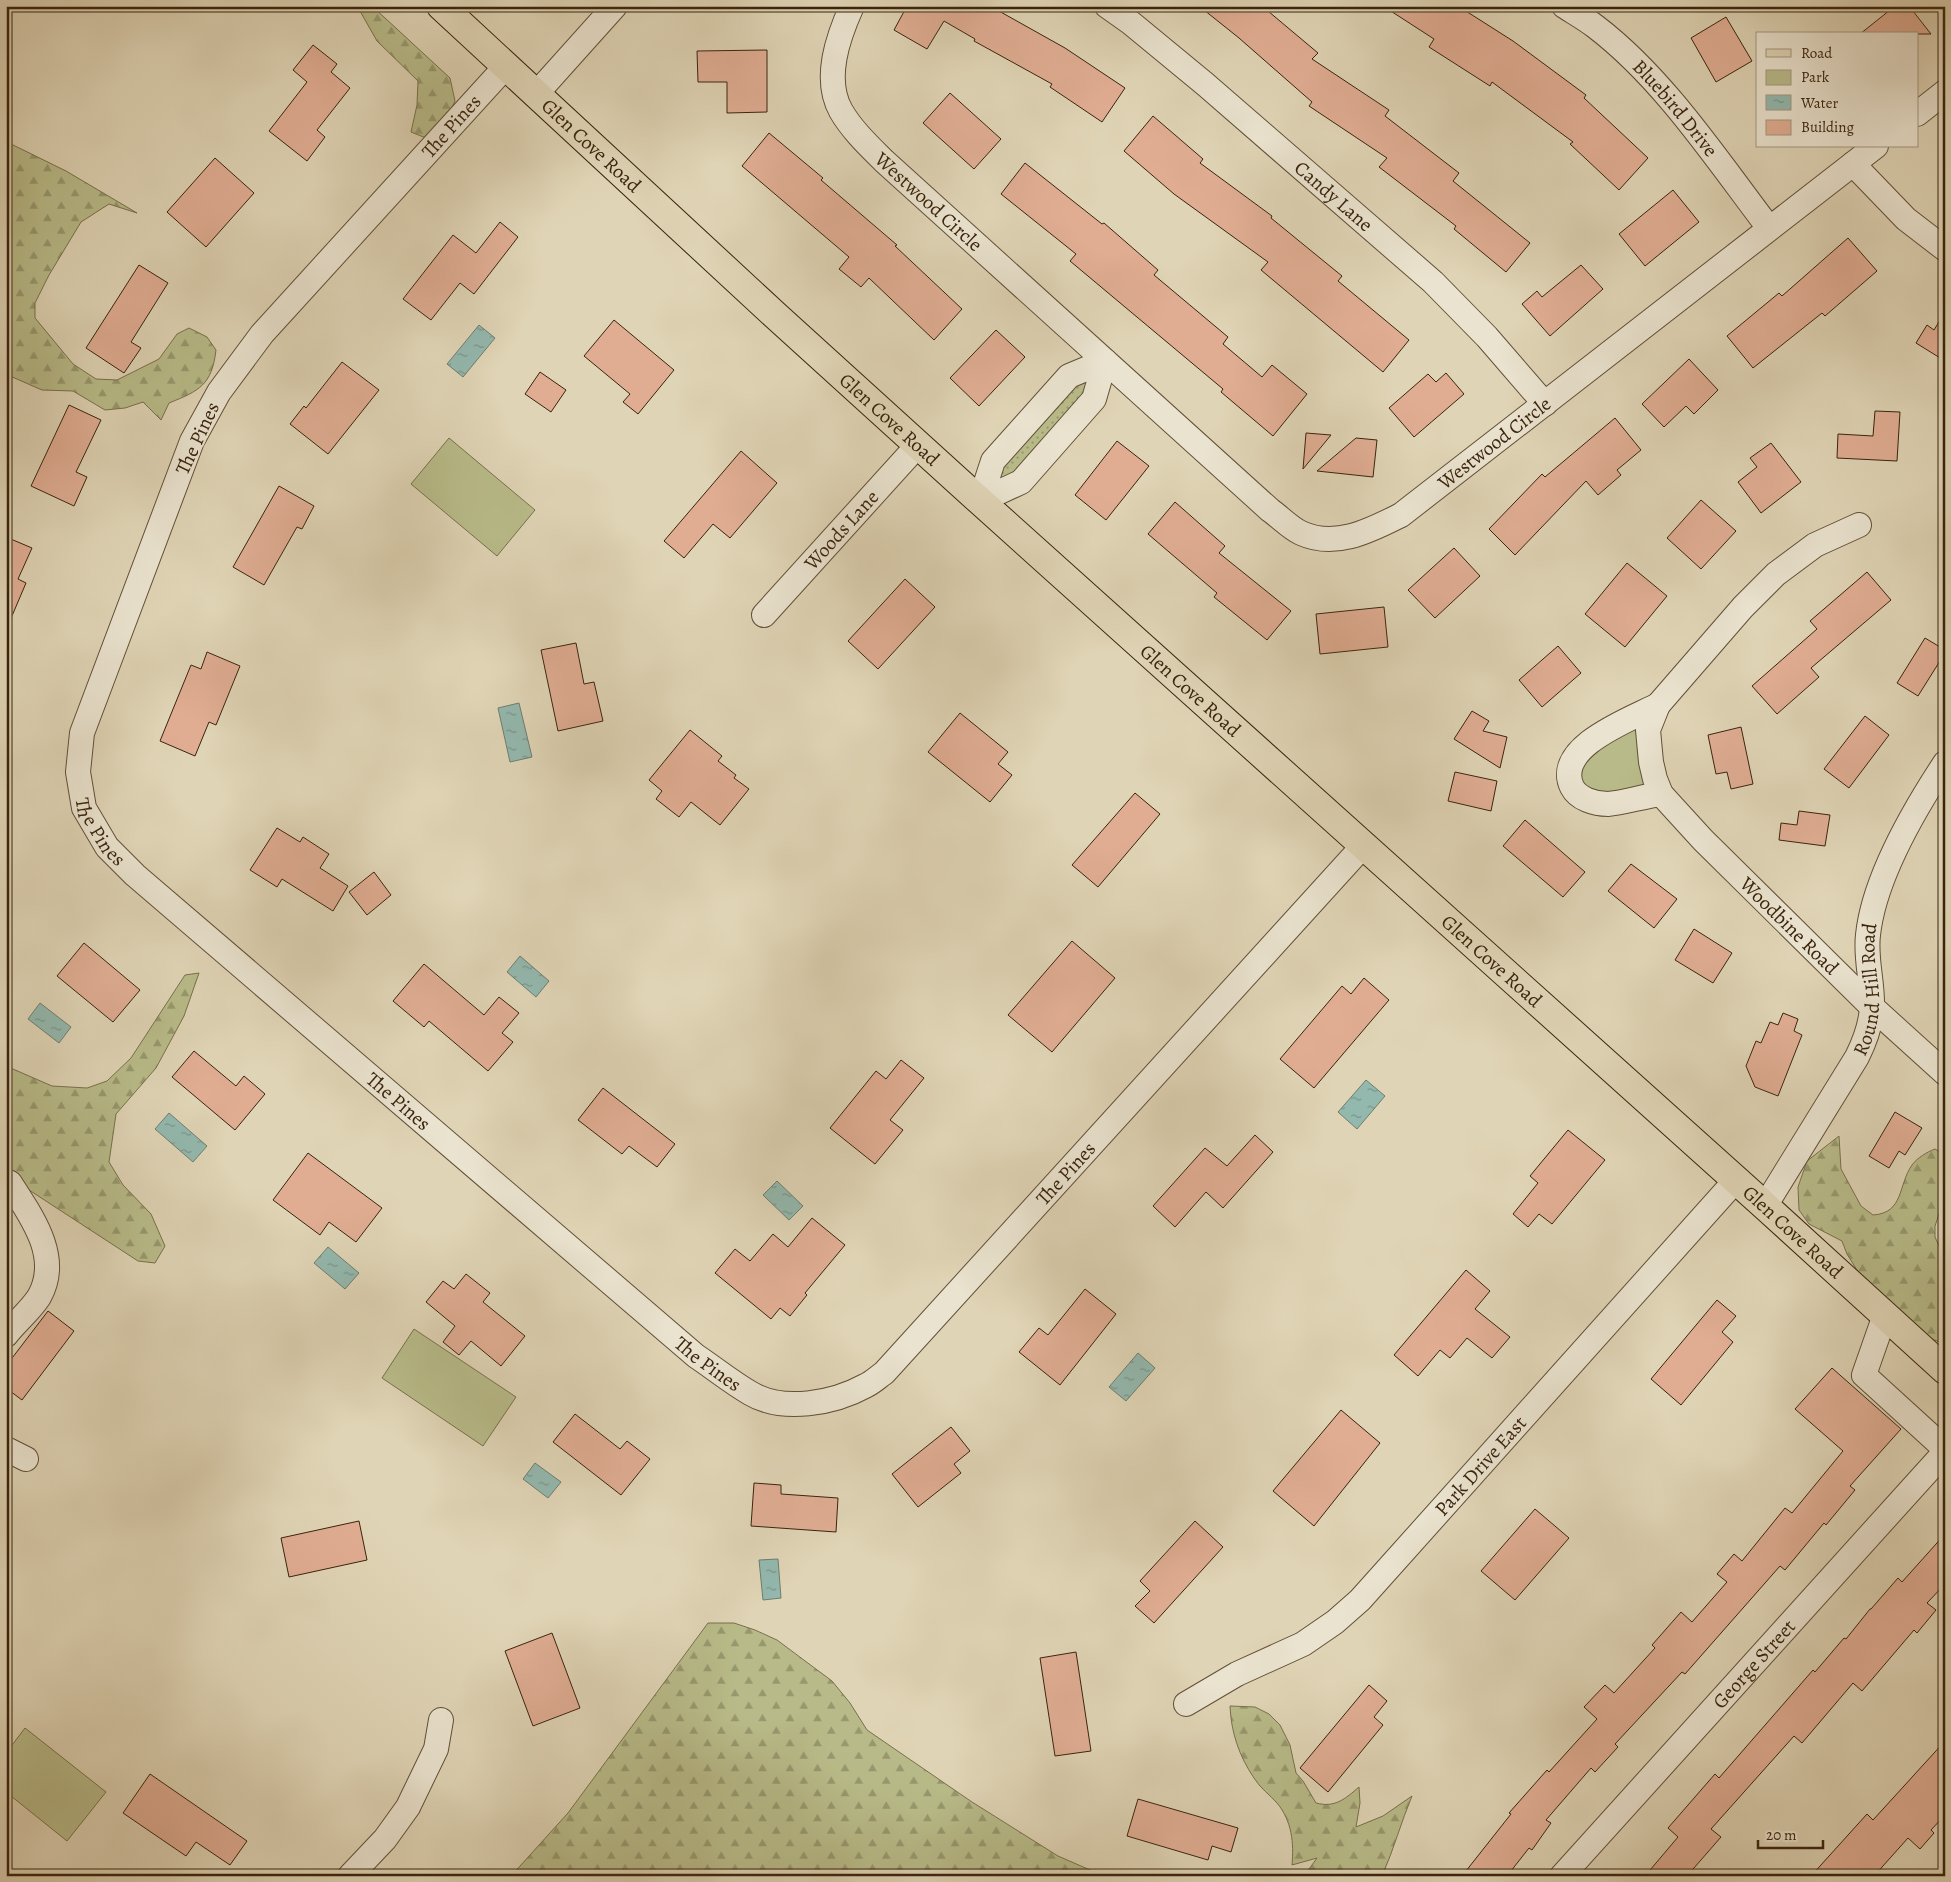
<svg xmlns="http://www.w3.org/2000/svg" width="1951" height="1882" viewBox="0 0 1951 1882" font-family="Alegreya,serif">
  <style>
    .grass { fill: url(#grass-dots); stroke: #78704c }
    .forest { fill: url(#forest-firs); stroke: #78704c }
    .green { fill: #b8bb89; stroke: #78704c }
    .water { fill: url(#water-ripples); stroke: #6f7d6e }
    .building { fill: #e0ad93; stroke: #39240e }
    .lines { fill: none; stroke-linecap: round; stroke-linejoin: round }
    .minor-casing { stroke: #625038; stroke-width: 26 }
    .major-casing { stroke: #39240e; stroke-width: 30 }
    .minor { stroke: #eae3cf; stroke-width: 24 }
    .major { stroke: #dfd4b5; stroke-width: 28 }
    .labels { text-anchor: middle; stroke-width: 4; stroke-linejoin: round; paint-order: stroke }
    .street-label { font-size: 20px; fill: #39240e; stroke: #eae3cf }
  </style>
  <defs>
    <pattern id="grass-dots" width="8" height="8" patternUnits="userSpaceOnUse" patternTransform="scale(1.25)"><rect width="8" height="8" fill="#b8bb89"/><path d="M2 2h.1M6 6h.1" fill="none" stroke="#97986e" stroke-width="1.8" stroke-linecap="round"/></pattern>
    <pattern id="forest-firs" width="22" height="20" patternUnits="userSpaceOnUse" patternTransform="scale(1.25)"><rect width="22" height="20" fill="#b8bb89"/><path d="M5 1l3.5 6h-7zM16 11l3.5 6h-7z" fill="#97986e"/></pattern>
    <pattern id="water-ripples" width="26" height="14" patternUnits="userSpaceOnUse" patternTransform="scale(1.25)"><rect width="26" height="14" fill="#93b8ae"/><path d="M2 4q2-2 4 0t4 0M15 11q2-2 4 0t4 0" fill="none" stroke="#79958c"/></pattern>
  </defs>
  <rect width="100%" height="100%" fill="#dfd4b5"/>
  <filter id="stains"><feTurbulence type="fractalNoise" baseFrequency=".004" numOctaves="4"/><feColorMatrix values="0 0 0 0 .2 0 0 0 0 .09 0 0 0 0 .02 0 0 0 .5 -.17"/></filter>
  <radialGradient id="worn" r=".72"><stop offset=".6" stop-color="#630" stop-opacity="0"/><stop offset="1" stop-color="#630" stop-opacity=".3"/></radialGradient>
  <polygon class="grass" points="1105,361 1094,399 1021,482 980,501 993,461 1069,376"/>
  <g class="forest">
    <polygon points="347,6 372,6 450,78 455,101 448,116 426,138 411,132 417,105 418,81 377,41 360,11"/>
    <path d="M11,144L66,171L137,213L109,204L81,222L49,275L35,303V318L73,364L96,379L117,380L159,359L177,334L189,328L207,337L216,350C212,385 199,391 169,403L161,420L143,402L125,408L105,410L73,391L42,390L10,376L6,378V146Z"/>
    <polygon points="199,973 184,1016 156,1068 116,1114 109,1162 123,1185 151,1214 165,1246 155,1263 138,1261 6,1175 6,1066 52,1086 87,1088 107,1081 131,1058 185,975"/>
    <path d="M1839,1136L1841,1169L1861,1206L1873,1215C1904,1213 1898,1185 1912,1165C1917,1158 1927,1152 1935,1149L1945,1155V1196L1935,1226V1237L1945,1259V1344L1921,1335L1860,1275L1847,1254L1842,1241L1809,1224L1799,1210L1798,1187L1807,1161Z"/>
    <polygon points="708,1623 734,1623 755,1630 777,1640 832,1681 850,1703 867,1730 972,1802 1058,1856 1104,1876 672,1876 659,1872 658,1876 511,1876 568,1813"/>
    <path d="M1230,1706L1255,1707L1269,1714L1280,1725L1290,1745L1296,1773L1303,1781L1316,1803C1335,1808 1345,1799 1359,1787L1360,1803L1356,1827L1383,1816L1412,1796C1401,1822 1394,1849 1382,1876H1304L1317,1858L1292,1865C1294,1843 1292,1821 1277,1803C1270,1795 1260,1788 1254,1778C1239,1756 1231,1732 1230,1706Z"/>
  </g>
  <g class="green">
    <polygon points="449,438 535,510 497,556 411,484"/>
    <polygon points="1658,705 1661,794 1585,799 1569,767"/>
    <polygon points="414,1329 516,1397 483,1446 382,1378"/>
    <polygon points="25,1728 106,1792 67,1841 6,1792 6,1753"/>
  </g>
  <g class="water">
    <polygon points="479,325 495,338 463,377 447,364"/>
    <polygon points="519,703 532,757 510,762 498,708"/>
    <polygon points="520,956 549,981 536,997 507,972"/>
    <polygon points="40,1003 71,1027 59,1043 28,1019"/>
    <polygon points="1366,1080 1385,1096 1357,1129 1338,1112"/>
    <polygon points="169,1113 207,1146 193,1162 155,1129"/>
    <polygon points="777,1181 803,1206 789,1220 763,1195"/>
    <polygon points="328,1247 359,1273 345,1289 314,1263"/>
    <polygon points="1138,1353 1155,1368 1126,1401 1109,1387"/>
    <polygon points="535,1463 561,1482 548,1498 523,1479"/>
    <polygon points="778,1559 781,1598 763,1600 759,1560"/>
  </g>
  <g class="building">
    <polygon points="907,6 990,6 1065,48 1125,88 1102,122 1050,87 1052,84 974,41 975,39 944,21 927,49 894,30"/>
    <polygon points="1199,6 1262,6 1318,53 1312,59 1389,110 1385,116 1459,173 1453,181 1530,243 1506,272 1454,229 1456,226 1379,167 1387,158 1309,106 1312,102 1239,38"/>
    <polygon points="1383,6 1458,6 1513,41 1586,95 1584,98 1648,158 1619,190 1570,144 1573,142 1492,82 1490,86 1429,47 1434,39"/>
    <polygon points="1895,6 1909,6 1931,34 1860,34"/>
    <polygon points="1726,17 1752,61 1716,82 1691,38"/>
    <polygon points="313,45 337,64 331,72 350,88 317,130 325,137 307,161 269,131 307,82 293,70"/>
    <polygon points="767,50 767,112 727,113 727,82 698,82 697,51"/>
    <polygon points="950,93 1001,139 974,169 923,123"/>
    <polygon points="1153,116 1203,159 1200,163 1272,216 1271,218 1342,276 1338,281 1409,340 1383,372 1261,270 1268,262 1174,194 1124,151"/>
    <polygon points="769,133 823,178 821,180 897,245 895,246 962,309 934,340 869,278 861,287 839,269 849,257 742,166"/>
    <polygon points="215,158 254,193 206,247 167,212"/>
    <polygon points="1025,163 1102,224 1104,223 1158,270 1154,275 1228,337 1223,344 1262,377 1272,365 1307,394 1273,436 1221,392 1223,389 1070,261 1076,254 1001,194"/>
    <polygon points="1673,190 1699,222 1645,266 1619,234"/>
    <polygon points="500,222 518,237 474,294 460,283 431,320 403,299 453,235 476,253"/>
    <polygon points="1848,238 1877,271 1825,316 1822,313 1753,368 1727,336 1779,293 1782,296"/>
    <polygon points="139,265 168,283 131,342 141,348 124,373 86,348"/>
    <polygon points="1581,265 1603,289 1550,336 1522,304 1537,291 1542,297"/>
    <polygon points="1945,312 1945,361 1916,343 1927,325 1934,330"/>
    <polygon points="614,320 674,370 638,414 623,402 630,394 584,356"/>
    <polygon points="996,330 1025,357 979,406 950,378"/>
    <polygon points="1689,359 1718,390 1694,414 1686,406 1664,427 1642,404"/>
    <polygon points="342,362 379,390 328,454 290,424 304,406 306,408"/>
    <polygon points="540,372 566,390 551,412 525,394"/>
    <polygon points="1446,373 1464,394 1414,437 1389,408 1428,374 1436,382"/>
    <polygon points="69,405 101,420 76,472 87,477 74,506 31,486"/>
    <polygon points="1875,411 1900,412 1897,461 1837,458 1838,434 1873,436"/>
    <polygon points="1615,418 1641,450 1617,470 1621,475 1598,495 1586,481 1515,555 1489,529 1542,474 1545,477"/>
    <polygon points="1306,433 1331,435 1303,469"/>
    <polygon points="1356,438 1377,440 1373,477 1317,471"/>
    <polygon points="1117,441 1149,466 1106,520 1075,495"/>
    <polygon points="1771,443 1801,482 1761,513 1738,482 1757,467 1750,458"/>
    <polygon points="741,451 777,483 730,538 713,524 684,558 664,541"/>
    <polygon points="279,486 314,506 302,529 297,527 264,585 233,567"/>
    <polygon points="1701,500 1736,531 1701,569 1667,538"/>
    <polygon points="1175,502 1225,546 1219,553 1291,611 1267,640 1214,597 1217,593 1148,534"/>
    <polygon points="6,537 32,548 18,579 26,583 6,630"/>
    <polygon points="1454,548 1480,576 1435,618 1408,590"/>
    <polygon points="1627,563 1667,596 1625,647 1585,614"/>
    <polygon points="1867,572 1891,600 1811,668 1819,677 1777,714 1752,686 1817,629 1810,621"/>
    <polygon points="905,579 935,607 878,669 848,641"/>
    <polygon points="1384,607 1388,647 1320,654 1316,614"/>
    <polygon points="1925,638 1945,650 1945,653 1918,696 1897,683"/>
    <polygon points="576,643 584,684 594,682 603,721 558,731 541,650"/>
    <polygon points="1558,646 1581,673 1542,707 1519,680"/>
    <polygon points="207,652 240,666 216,725 209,722 195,756 160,741 191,665 201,669"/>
    <polygon points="1472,711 1489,721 1483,731 1507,737 1500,768 1454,739"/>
    <polygon points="960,713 1008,752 998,764 1012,775 990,802 928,752"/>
    <polygon points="1865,716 1889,735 1849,788 1824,769"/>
    <polygon points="1741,727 1753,784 1731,789 1727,772 1716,774 1708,735"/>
    <polygon points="690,730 722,756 718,761 736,775 734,778 749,789 720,825 691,802 679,817 656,799 662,791 649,780"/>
    <polygon points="1455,772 1497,781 1491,811 1448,801"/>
    <polygon points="1135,793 1160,814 1098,887 1072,865"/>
    <polygon points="1799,811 1830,815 1825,846 1779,840 1781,823 1797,825"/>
    <polygon points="1525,820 1585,872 1563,897 1503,846"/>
    <polygon points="277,828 300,842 303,837 329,854 320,868 348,886 333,911 282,879 277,887 250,870"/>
    <polygon points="1631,864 1677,899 1654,928 1608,891"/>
    <polygon points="374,872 391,895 367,915 349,892"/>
    <polygon points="1694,929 1732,953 1713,983 1675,960"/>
    <polygon points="1072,941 1115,978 1052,1052 1008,1015"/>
    <polygon points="84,943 140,990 113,1022 57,976"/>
    <polygon points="424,964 484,1015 499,997 519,1013 502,1033 513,1042 488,1071 429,1021 424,1027 393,1001"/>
    <polygon points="1364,978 1389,1000 1314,1088 1280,1059 1342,986 1351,994"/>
    <polygon points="1783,1013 1798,1019 1794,1031 1802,1035 1778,1096 1755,1087 1746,1066 1756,1041 1761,1043 1770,1022 1778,1025"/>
    <polygon points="194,1051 236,1086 244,1076 265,1094 235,1130 172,1077"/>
    <polygon points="901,1060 924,1078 890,1120 903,1130 875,1164 830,1128 876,1071 886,1079"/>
    <polygon points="603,1088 675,1144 657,1167 629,1146 622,1154 578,1120"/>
    <polygon points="1895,1112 1922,1128 1905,1155 1899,1151 1889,1168 1869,1156"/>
    <polygon points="1568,1130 1605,1160 1552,1224 1539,1214 1528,1227 1513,1214 1538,1183 1530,1176"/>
    <polygon points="1255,1135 1273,1152 1223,1208 1206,1192 1175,1227 1153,1206 1205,1148 1227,1166"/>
    <polygon points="308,1153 382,1208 356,1242 329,1222 320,1235 273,1200"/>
    <polygon points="812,1218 845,1245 805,1293 807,1295 790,1316 780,1308 771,1319 715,1273 735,1249 750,1261 773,1234 788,1247"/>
    <polygon points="1466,1270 1490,1291 1475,1309 1510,1337 1492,1358 1467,1338 1450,1358 1440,1350 1418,1376 1394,1355"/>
    <polygon points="466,1274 490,1293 483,1302 525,1336 501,1366 471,1341 459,1355 443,1342 455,1326 426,1302 443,1281 454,1289"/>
    <polygon points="1085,1289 1116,1314 1060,1385 1019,1352 1039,1328 1048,1335"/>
    <polygon points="1717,1300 1736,1316 1722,1332 1733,1342 1681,1405 1651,1379"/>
    <polygon points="48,1311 74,1331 22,1400 6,1388 6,1366"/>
    <polygon points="1832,1368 1901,1429 1850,1486 1855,1490 1826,1525 1824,1523 1785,1570 1780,1566 1685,1674 1682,1672 1615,1744 1618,1747 1595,1772 1591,1768 1546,1820 1551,1823 1532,1850 1529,1848 1507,1876 1462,1876 1511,1814 1509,1813 1547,1770 1549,1772 1597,1719 1584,1707 1605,1685 1614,1693 1655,1648 1652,1645 1681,1612 1692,1622 1727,1582 1717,1574 1734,1554 1742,1561 1785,1508 1792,1513 1843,1451 1795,1409"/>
    <polygon points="1341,1410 1380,1443 1314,1526 1273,1491"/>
    <polygon points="575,1414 620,1449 627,1441 650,1459 621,1495 553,1442"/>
    <polygon points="951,1427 970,1451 954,1464 961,1473 918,1507 892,1474"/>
    <polygon points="754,1483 781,1485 781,1494 838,1498 836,1532 751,1526"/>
    <polygon points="1535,1509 1569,1538 1515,1600 1481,1571"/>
    <polygon points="359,1521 367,1560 289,1577 281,1538"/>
    <polygon points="1195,1521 1223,1547 1154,1623 1135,1606 1150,1591 1140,1581"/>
    <polygon points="1945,1534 1945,1584 1927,1603 1936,1610 1917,1633 1914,1630 1862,1691 1853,1683 1802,1743 1794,1736 1711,1829 1721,1837 1687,1876 1645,1876 1678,1837 1668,1828 1715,1774 1719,1778 1813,1670 1815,1672 1844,1638 1846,1639 1870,1609 1871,1609 1898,1578 1902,1582"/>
    <polygon points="552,1633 580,1708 533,1726 505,1651"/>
    <polygon points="1076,1652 1091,1751 1055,1756 1040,1658"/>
    <polygon points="1369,1685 1387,1701 1374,1717 1383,1725 1328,1792 1300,1768"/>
    <polygon points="1945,1741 1945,1815 1931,1830 1934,1833 1920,1849 1908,1838 1874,1876 1811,1876 1867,1814 1873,1820"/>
    <polygon points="150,1774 247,1841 230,1865 196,1842 186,1856 123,1813"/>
    <polygon points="1138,1799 1238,1828 1231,1852 1212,1846 1208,1860 1127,1836"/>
  </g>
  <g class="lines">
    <defs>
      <g id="minor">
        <path id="s1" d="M852,6C838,37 823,79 841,111C852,130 869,146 884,161L1270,510C1280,517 1290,528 1301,533C1336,549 1371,530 1401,515L1876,146"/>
        <path id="s2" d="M1107,6L1131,23L1205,84L1433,282L1487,337L1545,404"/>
        <path id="s3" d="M1564,6C1575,13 1586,19 1596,27C1664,79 1717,160 1769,228"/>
        <path id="s4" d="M507,65L262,334L219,392L192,441L82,733L78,772L84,808L107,847L135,875L696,1356C714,1368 731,1382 750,1393C783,1413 834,1403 865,1386C872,1383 878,1377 884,1373L1363,846"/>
        <polyline points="537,93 615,6"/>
        <polyline points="1917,114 1945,92"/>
        <polyline points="1853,164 1906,219 1945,249"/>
        <polygon points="1105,361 1094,399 1021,482 980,501 993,461 1069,376"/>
        <path id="s5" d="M1859,525L1815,545L1776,574L1743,607L1658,705L1648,730L1651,762L1655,779L1661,794L1703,840L1872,1007L1945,1073"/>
        <path id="s6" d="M764,615L918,445"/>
        <path d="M1658,705C1631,719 1553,747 1572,787C1578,799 1595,804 1608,804C1622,803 1645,796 1661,794"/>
        <path d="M6,1181L10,1183C31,1216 62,1257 39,1297C30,1311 16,1322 6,1335"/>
        <path id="s7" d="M1765,1206L1857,1057C1865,1041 1871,1025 1872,1007C1873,983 1865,959 1868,935C1874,878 1914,810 1945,763"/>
        <polyline points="1885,1315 1864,1375 1945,1449"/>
        <polyline points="6,1449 26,1459"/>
        <path id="s8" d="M1186,1704L1237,1674L1303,1644L1335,1622L1360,1600L1736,1180"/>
        <polyline points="350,1876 385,1839 408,1807 436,1749 441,1720"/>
        <path id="s9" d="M1562,1876L1945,1452"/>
      </g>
      <g id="major">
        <path id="s10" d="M441,6L775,315L980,501L1765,1206L1945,1370"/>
      </g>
    </defs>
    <use href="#minor" class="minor-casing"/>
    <use href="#major" class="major-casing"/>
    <use href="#minor" class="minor"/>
    <use href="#major" class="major"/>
  </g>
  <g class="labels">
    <g class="street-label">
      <text dy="7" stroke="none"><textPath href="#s3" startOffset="152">Bluebird Drive</textPath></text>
      <text transform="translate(451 126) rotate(-48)" y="7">The Pines</text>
      <text dy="7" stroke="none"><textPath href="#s10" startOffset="205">Glen Cove Road</textPath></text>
      <text dy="7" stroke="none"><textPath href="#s2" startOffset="296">Candy Lane</textPath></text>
      <text dy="7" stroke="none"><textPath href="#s1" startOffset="236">Westwood Circle</textPath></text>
      <text dy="7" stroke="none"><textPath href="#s10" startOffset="610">Glen Cove Road</textPath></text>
      <text transform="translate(197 438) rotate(-65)" y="7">The Pines</text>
      <text dy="7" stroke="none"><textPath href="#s1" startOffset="958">Westwood Circle</textPath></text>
      <text dy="7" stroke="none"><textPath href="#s6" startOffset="115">Woods Lane</textPath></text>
      <text dy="7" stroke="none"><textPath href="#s10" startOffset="1015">Glen Cove Road</textPath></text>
      <text dy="7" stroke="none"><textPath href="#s4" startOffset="908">The Pines</textPath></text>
      <text dy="7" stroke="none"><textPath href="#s5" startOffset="550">Woodbine Road</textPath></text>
      <text dy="7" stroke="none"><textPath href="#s10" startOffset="1420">Glen Cove Road</textPath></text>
      <text dy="7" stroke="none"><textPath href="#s7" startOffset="245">Round Hill Road</textPath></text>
      <text dy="7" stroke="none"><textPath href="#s4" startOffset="1312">The Pines</textPath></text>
      <text dy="7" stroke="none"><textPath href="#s4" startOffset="2182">The Pines</textPath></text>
      <text dy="7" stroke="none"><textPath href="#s10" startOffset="1825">Glen Cove Road</textPath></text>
      <text dy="7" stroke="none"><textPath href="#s4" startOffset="1718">The Pines</textPath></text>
      <text dy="7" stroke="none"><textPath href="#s8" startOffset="384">Park Drive East</textPath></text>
      <text dy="7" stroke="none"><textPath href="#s9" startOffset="286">George Street</textPath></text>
    </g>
  </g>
  <rect width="1951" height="1882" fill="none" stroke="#dfd4b5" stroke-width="25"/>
  <rect x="8" y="8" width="1936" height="1867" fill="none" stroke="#39240e" stroke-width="2.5"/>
  <rect x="12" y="12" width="1926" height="1857" fill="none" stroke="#39240e"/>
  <rect x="1756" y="32" width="162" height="115" fill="#eae3cf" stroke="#a39782"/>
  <rect x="1766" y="49" width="25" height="8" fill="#dfd4b5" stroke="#a39782"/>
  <text x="1801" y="58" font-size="15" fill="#39240e">Road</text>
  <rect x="1766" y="70" width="25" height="15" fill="#b8bb89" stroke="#a39782"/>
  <text x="1801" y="82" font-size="15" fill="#39240e">Park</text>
  <rect x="1766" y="95" width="25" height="15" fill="url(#water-ripples)" stroke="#a39782"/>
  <text x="1801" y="108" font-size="15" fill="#39240e">Water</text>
  <rect x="1766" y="120" width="25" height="15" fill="#e0ad93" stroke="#a39782"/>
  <text x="1801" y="132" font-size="15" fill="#39240e">Building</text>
  <path d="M1758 1840v8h65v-8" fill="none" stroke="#39240e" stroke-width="2.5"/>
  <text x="1766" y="1840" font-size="15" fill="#39240e" stroke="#eae3cf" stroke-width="4" paint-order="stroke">20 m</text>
  <rect width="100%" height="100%" filter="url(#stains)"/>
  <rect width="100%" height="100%" fill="url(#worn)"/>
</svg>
